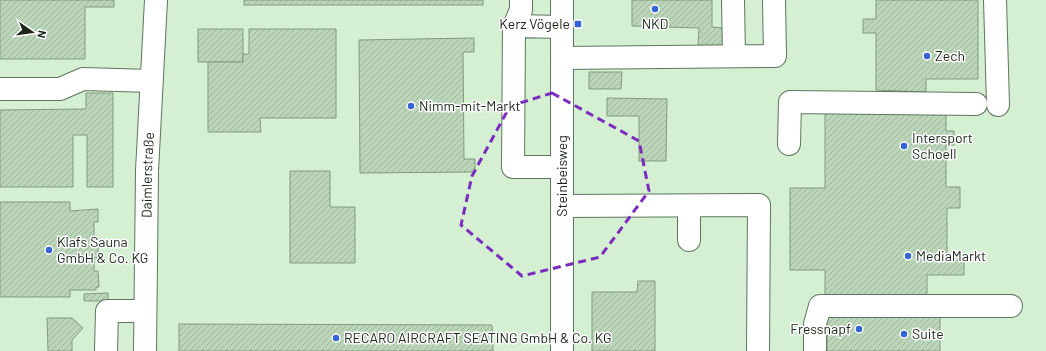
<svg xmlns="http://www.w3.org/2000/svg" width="1046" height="351" viewBox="0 0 1046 351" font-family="Barlow,sans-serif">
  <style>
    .building { fill: url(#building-hatch); stroke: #829b80 }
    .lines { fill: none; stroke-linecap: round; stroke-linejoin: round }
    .minor-casing { stroke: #5e765d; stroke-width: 24 }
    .minor { stroke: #fff; stroke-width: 22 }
    .marked { fill: none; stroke: #7b2cbf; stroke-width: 3; stroke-dasharray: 8 5; stroke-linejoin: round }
    .poi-dot { fill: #3564d4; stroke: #fff; stroke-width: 1.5 }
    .labels { text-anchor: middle; stroke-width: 3; stroke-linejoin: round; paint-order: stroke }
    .poi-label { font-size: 14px; fill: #1a2419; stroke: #fff; text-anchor: start }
    .street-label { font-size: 14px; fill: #1a2419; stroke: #fff }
  </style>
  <defs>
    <pattern id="building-hatch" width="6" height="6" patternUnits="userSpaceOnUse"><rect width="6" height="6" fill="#bad5b8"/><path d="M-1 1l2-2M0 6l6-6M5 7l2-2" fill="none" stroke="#9fb79e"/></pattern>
  </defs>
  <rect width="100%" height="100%" fill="#d4efd2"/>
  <g class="building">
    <polygon points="0,0 114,0 114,7 85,7 85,59 0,59"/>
    <rect x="244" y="0" width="239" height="5"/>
    <polygon points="632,0 712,0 712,27 723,28 723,47 698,46 699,28 632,26"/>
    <polygon points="876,0 978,0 978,79 926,79 926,92 876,90 876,33 863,33 863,19 876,19"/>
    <rect x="198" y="29" width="45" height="33"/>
    <polygon points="249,29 336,29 336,118 260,118 261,132 208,132 208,62 243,62 243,54 249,54"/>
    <polygon points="474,38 474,52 463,52 464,159 475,159 475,172 360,173 359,40"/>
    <polygon points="589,72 622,72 621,89 589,89"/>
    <polygon points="86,93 113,93 113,187 87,187 87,135 73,135 73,187 0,187 0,110 86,109"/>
    <polygon points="607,98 667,99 666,161 639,161 639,116 607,116"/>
    <polygon points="946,110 946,131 954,131 954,145 946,145 946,187 960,187 960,208 947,208 947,257 964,257 964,275 927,275 927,296 825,296 825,270 790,270 790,188 825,188 825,111"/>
    <polygon points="290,171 330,171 330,207 355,207 355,263 290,263"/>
    <polygon points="0,202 70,202 70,211 98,209 98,222 94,222 94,242 98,242 98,258 94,258 94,271 98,271 99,287 96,287 96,290 70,290 70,297 0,297"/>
    <polygon points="638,281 655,281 655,351 592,351 592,292 637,292"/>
    <polygon points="108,293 108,301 84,301 84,294"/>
    <rect x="827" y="314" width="113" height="37"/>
    <polygon points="47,318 72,318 83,328 72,340 72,351 48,351"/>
    <polygon points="179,324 492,325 493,351 179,351"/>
  </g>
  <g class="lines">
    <defs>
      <g id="minor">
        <polyline points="562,0 562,351"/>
        <polyline points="733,0 734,56"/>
        <polyline points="995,0 998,105"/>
        <polyline points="514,26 521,10 521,0"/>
        <polyline points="562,27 514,26 513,167 562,167"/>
        <polyline points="562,58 775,56 774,0"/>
        <polyline points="0,89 60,89 83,79 151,81"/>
        <polyline points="789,144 790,102 976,104"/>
        <polyline points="562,206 759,205 758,351"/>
        <polyline points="689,240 689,206"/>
        <polyline points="106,351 107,311 145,311"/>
        <path id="s1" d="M145,351L147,171L156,0"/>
        <polyline points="815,351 815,324 820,306 1011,306"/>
      </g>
    </defs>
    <use href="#minor" class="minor-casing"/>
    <use href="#minor" class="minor"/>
  </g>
  <path class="marked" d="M552,93L639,141L649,191L600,257L522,276L461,225L472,176L510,106Z"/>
  <g class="poi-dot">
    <circle cx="655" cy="9" r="4"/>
    <rect x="574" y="20" width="8" height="8" rx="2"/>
    <circle cx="927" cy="56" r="4"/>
    <circle cx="411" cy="106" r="4"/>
    <circle cx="904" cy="146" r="4"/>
    <circle cx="49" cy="250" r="4"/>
    <circle cx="908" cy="256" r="4"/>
    <circle cx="859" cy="329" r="4"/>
    <circle cx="904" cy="334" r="4"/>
    <circle cx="336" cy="338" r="4"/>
  </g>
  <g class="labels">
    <g class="poi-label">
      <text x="570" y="29" text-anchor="end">Kerz Vögele</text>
      <text x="655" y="29" text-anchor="middle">NKD</text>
      <text x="935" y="61">Zech</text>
      <text x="419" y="111">Nimm-mit-Markt</text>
      <text x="912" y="143">Intersport<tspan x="912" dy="16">Schoell</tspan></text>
      <text x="57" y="247">Klafs Sauna<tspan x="57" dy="16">GmbH &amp; Co. KG</tspan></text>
      <text x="916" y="261">MediaMarkt</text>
      <text x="851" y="334" text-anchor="end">Fressnapf</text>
      <text x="912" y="339">Suite</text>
      <text x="344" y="343">RECARO AIRCRAFT SEATING GmbH &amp; Co. KG</text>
    </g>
    <g class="street-label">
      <text dy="5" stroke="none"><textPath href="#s1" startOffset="176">Daimlerstraße</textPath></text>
      <text transform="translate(562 176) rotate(-90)" y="5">Steinbeisweg</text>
    </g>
  </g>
  <g transform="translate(32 32) rotate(103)" stroke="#ffffff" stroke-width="3" paint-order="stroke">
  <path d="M0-3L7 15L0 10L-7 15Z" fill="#1a2419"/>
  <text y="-6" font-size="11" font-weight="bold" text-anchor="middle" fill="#1a2419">N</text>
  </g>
</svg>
